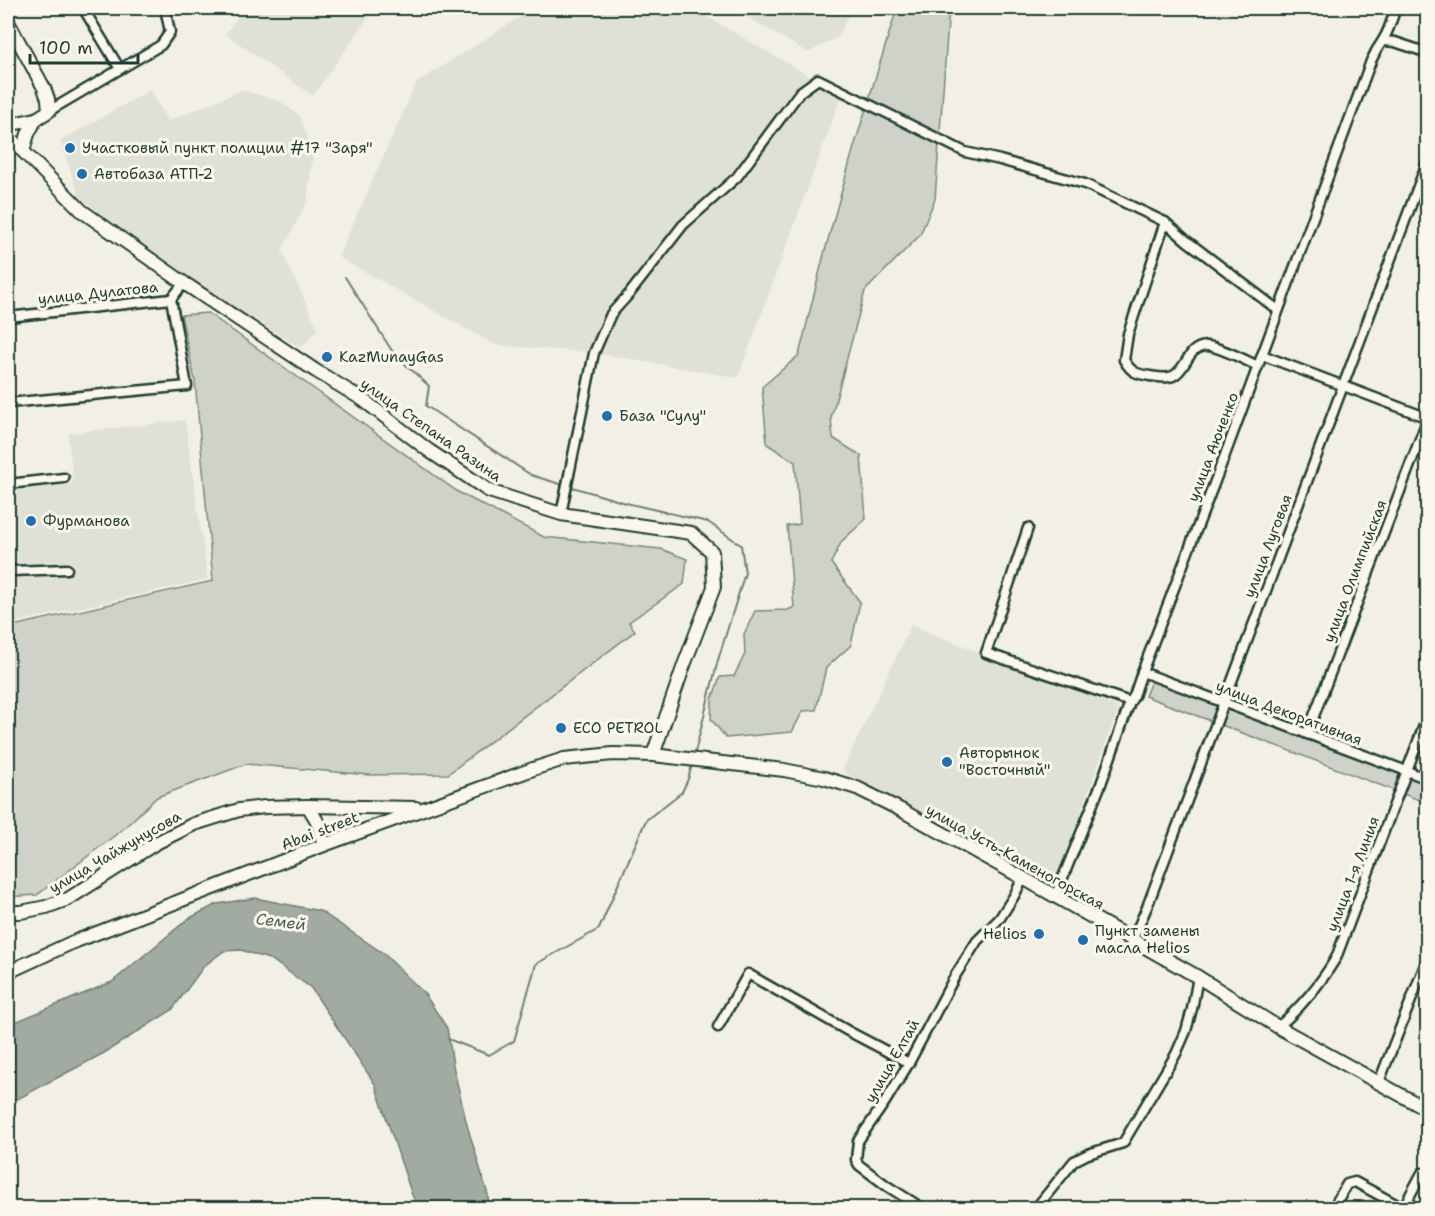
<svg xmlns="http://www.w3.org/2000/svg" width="1435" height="1216" viewBox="0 0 1435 1216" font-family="'Shantell Sans',sans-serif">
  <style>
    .built { fill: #e0e1d6 }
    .green { fill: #cfd2c8; stroke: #77887e; stroke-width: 1.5 }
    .water { fill: #a2aba1; stroke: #6e7f75; stroke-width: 1.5 }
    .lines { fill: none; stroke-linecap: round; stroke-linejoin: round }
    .stream { stroke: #6e7f75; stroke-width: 2 }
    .street-casing { stroke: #1f3d34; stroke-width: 13 }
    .secondary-casing { stroke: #1f3d34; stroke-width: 16 }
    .street { stroke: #fbf7ec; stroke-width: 8 }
    .secondary { stroke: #fbf7ec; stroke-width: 12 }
    .poi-dot { fill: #1f6fb2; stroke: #fbf7ec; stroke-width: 2 }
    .labels { text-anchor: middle; stroke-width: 6; stroke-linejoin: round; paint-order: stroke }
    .poi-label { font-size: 15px; fill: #1f3d34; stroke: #fbf7ec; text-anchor: start }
    .street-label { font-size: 15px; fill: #1f3d34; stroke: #fbf7ec }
    .water-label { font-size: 16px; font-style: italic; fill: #465e55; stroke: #fbf7ec }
  </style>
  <rect width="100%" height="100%" fill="#f2f0e5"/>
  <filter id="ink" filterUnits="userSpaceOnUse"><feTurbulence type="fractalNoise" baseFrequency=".0167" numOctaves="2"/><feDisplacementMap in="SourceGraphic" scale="12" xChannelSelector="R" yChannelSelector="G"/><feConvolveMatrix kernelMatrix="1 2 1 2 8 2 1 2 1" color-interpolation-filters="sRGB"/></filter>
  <g filter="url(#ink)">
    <g class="built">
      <polygon points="245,8 375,8 313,96 225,34"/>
      <polygon points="534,8 692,8 842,95 738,378 594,353 495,345 338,257 416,83"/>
      <polygon points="732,8 852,8 838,37 808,53"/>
      <polygon points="150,90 168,121 242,90 280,101 300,116 313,154 307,202 282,251 318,329 301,348 201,288 80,198 60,141"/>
      <polygon points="185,420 208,579 8,624 8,490 73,483 68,433"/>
      <polygon points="911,625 1119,707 1053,891 842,771"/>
    </g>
    <g class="green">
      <polygon points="897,8 949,8 935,199 920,235 865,291 831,418 833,438 861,456 866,519 842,541 831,563 860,602 851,645 826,668 816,710 803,711 792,732 726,738 711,719 712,699 720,677 734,676 745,654 744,634 755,611 788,610 794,607 787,526 800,524 795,462 767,444 762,387 799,355 824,254 854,147"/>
      <polygon points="208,313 458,492 544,537 661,549 687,559 684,584 629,622 635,631 448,774 369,775 246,764 157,797 122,830 37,895 8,897 8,627 213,581 195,381 181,315"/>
      <polygon points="1153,676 1427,780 1427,803 1145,696"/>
    </g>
    <polygon class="water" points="255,898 320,911 383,953 424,993 447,1028 454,1070 467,1125 488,1195 489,1208 418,1208 412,1195 375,1084 311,988 272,960 241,950 224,951 204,966 172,1010 104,1053 8,1104 8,1025 112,982 188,919 217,904"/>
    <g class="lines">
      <g class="stream">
        <polyline points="345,277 394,354 429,386 426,406 531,475 563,485"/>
        <polyline points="569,486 626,503 708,522 741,545 745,573 718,660 694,756"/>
        <polyline points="448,1039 489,1055 514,1041 536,964 599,929 646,820 682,792 688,779 692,765"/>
      </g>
      <defs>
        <g id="street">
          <polyline points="83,8 120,69"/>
          <polyline points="1383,41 1395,42 1428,53"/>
          <polyline points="49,111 161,45 170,32 165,8"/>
          <path d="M1165,222L1128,334L1124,360C1131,372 1136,374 1150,376C1157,377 1166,379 1173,376C1188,368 1186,348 1206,346C1216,345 1247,361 1258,366"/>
          <polyline points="8,317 171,299 184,283"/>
          <polyline points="1262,355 1428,418 1307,734"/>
          <polyline points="8,403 187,386 171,299"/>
          <polyline points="8,484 64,478"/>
          <polyline points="561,514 594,353 611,314 630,293 683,225 737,177 800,92 818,79 965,152 1000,160 1085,184 1165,222 1187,241 1278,310"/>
          <polyline points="1028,528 986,653 1130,702"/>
          <polyline points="8,566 12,571 67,569"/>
          <polyline points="1142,672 1428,779"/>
          <path d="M1055,897L1101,784L1130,702L1134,696L1142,672L1225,455L1371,61C1375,52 1378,47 1383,40C1389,31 1392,18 1396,8"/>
          <polyline points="1132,941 1147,907 1428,160"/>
          <polyline points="718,1027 748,974 848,1031 909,1063"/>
          <path d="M1278,1027C1302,1006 1320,985 1336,958L1428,715"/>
          <polyline points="1379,1082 1428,957"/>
          <polyline points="922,1208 887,1186 859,1165 856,1160 858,1141 885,1102 909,1063 955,976 977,941 1000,918 1014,896 1023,878"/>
          <polyline points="1036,1208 1074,1161 1088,1154 1123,1143 1176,1054 1186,1031 1192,1009 1198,977"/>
          <polyline points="1333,1208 1347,1184 1355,1182 1403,1208 1422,1173"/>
        </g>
        <g id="secondary">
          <polyline points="8,22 44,88 48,99 49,111 36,119 8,125"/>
          <polyline points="8,136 82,211 184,283 316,371 362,399 428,450 489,491 561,514 691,533 712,552 714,587 684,665 653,755"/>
          <polyline points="23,151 28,134 36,119"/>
          <polyline points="308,806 317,821 324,845"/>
          <polyline points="8,912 21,912 46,907 68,899 156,843 194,824 239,810 265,807 308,806 416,808"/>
          <polyline points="8,972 71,943 324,845 533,769 564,759 613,754 653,755 784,770 824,778 857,788 901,810 1023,878 1198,977 1278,1027 1428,1110"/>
        </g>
      </defs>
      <use href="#street" class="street-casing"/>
      <use href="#secondary" class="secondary-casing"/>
      <use href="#street" class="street"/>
      <use href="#secondary" class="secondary"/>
    </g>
  </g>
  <g class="poi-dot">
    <circle cx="70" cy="148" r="6"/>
    <circle cx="82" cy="174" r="6"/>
    <circle cx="327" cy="357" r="6"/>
    <circle cx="607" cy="416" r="6"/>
    <circle cx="31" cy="521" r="6"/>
    <circle cx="561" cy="728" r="6"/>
    <circle cx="947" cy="762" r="6"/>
    <circle cx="1039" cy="934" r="6"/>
    <circle cx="1083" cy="940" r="6"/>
  </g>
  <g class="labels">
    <g class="poi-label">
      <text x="82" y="153">Участковый пункт полиции #17 "Заря"</text>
      <text x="94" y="179">Автобаза АТП-2</text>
      <text x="339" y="362">KazMunayGas</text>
      <text x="619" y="421">База "Сулу"</text>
      <text x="43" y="526">Фурманова</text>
      <text x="573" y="733">ECO PETROL</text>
      <text x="959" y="758">Авторынок<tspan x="959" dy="17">"Восточный"</tspan></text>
      <text x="1095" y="936">Пункт замены<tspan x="1095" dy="17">масла Helios</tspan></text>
      <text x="1027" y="939" text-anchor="end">Helios</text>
    </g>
    <g class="street-label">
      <text transform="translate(98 293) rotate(-6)" y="5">улица Дулатова</text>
      <text transform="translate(431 430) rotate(35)" y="5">улица Степана Разина</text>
      <text transform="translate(1213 447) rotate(-69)" y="5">улица Аюченко</text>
      <text transform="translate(1268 546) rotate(-69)" y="5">улица Луговая</text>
      <text transform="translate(1355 571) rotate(-69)" y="5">улица Олимпийская</text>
      <text transform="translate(1289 713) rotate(21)" y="5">улица Декоративная</text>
      <text transform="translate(320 831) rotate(-21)" y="5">Abai street</text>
      <text transform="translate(115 852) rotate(-30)" y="5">улица Чайжунусова</text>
      <text transform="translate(1015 857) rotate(29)" y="5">улица Усть-Каменогорская</text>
      <text transform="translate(1353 874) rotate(-69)" y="5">улица 1-я Линия</text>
      <text transform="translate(892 1061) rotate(-60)" y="5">улица Елтай</text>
    </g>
    <g class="water-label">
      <text transform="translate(281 921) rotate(7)" y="6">Семей</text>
    </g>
  </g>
  <rect width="1435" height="1216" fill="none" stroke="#fbf7ec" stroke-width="30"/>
  <rect x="15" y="15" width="1405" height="1186" fill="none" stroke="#1f3d34" stroke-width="2" filter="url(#ink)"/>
  <path d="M30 54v9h108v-9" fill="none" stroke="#1f3d34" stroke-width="3"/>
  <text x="39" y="54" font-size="18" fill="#1f3d34" stroke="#fbf7ec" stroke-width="4.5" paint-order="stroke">100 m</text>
</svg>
